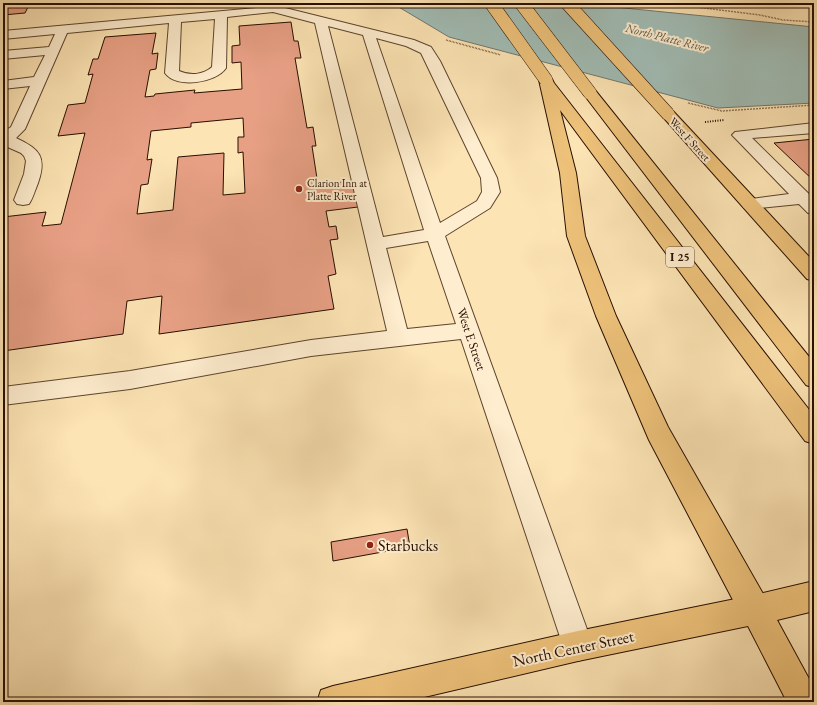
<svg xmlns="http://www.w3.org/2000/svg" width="817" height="705" viewBox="0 0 817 705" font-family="'EB Garamond',serif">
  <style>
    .water { fill: #a1bdb5; stroke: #71776d }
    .building { fill: #e8a085; stroke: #280e00; fill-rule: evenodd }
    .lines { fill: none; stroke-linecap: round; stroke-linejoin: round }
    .minor-casing { stroke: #5d442d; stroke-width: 2 }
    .major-casing { stroke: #280e00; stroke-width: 2 }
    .highway-casing { stroke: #280e00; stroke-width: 2 }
    .path-far1 { stroke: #280e00; stroke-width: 1.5; stroke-dasharray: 0.5 1; stroke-linecap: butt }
    .path { stroke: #280e00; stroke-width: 2; stroke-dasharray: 1 1.5; stroke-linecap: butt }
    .minor { fill: #feedce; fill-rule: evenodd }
    .major { fill: #eec27a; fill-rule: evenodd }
    .highway { fill: #eec27a; fill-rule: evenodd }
    .major-bridge-casing { stroke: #280e00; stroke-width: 14; stroke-linecap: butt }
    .highway-bridge-casing { stroke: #280e00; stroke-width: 14; stroke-linecap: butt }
    .major-bridge { stroke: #eec27a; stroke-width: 13 }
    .highway-bridge { stroke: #eec27a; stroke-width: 13 }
    .poi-dot { fill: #8f2418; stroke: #feedce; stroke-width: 1.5 }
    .labels { text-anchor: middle; stroke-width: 4; stroke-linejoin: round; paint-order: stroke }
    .far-street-label { font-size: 11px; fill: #280e00; stroke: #feedce }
    .far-poi-label { font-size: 11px; fill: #280e00; stroke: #feedce; text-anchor: start }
    .far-water-label { font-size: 12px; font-style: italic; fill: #585448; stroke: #feedce }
    .shield { fill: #feedce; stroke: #68513e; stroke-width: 1 }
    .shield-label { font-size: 12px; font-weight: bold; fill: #280e00 }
    .street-label { font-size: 13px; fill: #280e00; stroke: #feedce }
    .near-poi-label { font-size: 16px; fill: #280e00; stroke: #feedce; text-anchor: start }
    .near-street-label { font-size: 16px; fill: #280e00; stroke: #feedce }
  </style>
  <rect width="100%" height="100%" fill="#fde4b4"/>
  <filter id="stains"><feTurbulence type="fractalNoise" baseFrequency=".005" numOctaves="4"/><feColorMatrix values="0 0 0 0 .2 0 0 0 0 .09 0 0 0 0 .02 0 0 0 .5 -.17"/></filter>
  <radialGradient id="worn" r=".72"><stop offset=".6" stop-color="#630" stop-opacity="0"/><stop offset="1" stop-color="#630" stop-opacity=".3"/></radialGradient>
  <polygon class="water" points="392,3 589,3 594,5 814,27 814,103 718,108 449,37"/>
  <g class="building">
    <polygon points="3,3 30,3 25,13 3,15"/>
    <path d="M291,22L294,41H298L301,58H295L307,128L313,127L316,146H312L318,185L352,181L358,207L326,211L329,227L336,226L338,239L330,240L336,274L328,276L334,309L159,334L162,296L127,301L123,334L3,351V217L46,212L42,226L61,224L85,133L58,136L68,105L85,103L93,74L88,75L93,59H98L105,37L156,33L152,54L158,53L156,69L150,70L145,97L154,96L155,94L195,90L194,93L242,89L241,62L232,63V46L240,45L239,26ZM243,118L244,137H238V153L243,152L245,193L223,195L224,153L178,157L173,210L137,214L141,185L148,184L152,159L147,160L151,131L191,127V123Z"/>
    <polygon points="814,139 814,181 774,143"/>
    <polygon points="407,529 410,547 333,561 331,542"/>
  </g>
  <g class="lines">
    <defs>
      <g id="minor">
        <path d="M245,3H265L414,40L431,47L440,61L497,178L500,192L490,208L445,236L593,646L589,657L578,661L567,657L563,646L461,339L311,356L130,389L3,405V387L130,371L311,340L387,331L315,23L273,12L227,17L226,68C216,83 176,89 165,73L169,23L67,33L25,129L16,138C40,149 47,157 38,183C35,190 33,198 29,204L23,205L17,204L14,200L24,174L26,161L24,156L21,153L3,145V132L11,127L30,86L3,89V81L34,77L45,55L3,59V51L49,47L55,34L3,39V31L256,8L247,5ZM215,19L212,67C203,75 190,76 179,71L181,22ZM328,26L363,35L424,230L383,237ZM376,38L406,46L421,53L481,178L482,192L477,201L440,223ZM428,241L456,324L407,329L386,248Z"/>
        <polygon points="814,123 814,133 752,138 814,199 814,214 808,213 799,204 750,209 744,208 741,204 744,200 789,194 735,138 732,135 735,132"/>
      </g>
      <g id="major">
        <polygon points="668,110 673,111 814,262 814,281 807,279 663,117 661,114 663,111"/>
        <polygon points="814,581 814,611 777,620 814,688 814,702 787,702 748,626 578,661 403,702 317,702 321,690 333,686 578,631 755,595"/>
      </g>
      <g id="highway">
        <polygon points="546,76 551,77 554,83 814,416 814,444 805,441 560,110 576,173 585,236 616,316 668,427 766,599 770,610 766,621 755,625 744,621 649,440 596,316 567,236 560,173 539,80 541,77"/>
        <polygon points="590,89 595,90 814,363 814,388 806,385 585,96 583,93 585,90"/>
      </g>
    </defs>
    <use href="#minor" class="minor-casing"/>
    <use href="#major" class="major-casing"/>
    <use href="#highway" class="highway-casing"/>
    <g class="path-far1">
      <polyline points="664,3 760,15 783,20 814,22"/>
      <polyline points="446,40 501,55"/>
      <polyline points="688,103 722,111 814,105"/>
    </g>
    <polyline class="path" points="705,122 724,120"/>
    <use href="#minor" class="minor"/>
    <use href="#major" class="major"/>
    <use href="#highway" class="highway"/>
    <defs>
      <polyline id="major-bridge" points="567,3 668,114"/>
      <g id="highway-bridge">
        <polyline points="491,3 546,80"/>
        <polyline points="521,3 590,93"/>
      </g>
    </defs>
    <use href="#major-bridge" class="major-bridge-casing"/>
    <use href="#highway-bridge" class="highway-bridge-casing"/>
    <use href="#major-bridge" class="major-bridge"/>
    <use href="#highway-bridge" class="highway-bridge"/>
  </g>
  <g class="poi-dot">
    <circle cx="299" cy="189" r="4"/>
    <circle cx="370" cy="545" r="4"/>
  </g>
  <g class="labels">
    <g class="far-street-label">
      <text transform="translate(690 139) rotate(48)" y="4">West F Street</text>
    </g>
    <g class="far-poi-label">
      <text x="307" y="187">Clarion Inn at<tspan x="307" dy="13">Platte River</tspan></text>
    </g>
    <g class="far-water-label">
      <text transform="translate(667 38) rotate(14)" y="4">North Platte River</text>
    </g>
    <rect class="shield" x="666" y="247" width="28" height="20" rx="3"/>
    <g class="shield-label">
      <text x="680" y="261">I 25</text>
    </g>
    <g class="street-label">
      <text transform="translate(472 339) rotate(71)" y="5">West E Street</text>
    </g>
    <g class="near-poi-label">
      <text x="378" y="551">Starbucks</text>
    </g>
    <g class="near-street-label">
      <text transform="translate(573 648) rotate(-12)" y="6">North Center Street</text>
    </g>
  </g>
  <rect width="817" height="705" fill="none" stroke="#fde4b4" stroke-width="16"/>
  <rect x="4" y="4" width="809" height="697" fill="none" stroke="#280e00" stroke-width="2"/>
  <rect x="8" y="8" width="801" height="689" fill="none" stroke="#280e00"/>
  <rect width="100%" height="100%" filter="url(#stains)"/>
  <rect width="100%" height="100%" fill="url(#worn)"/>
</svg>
